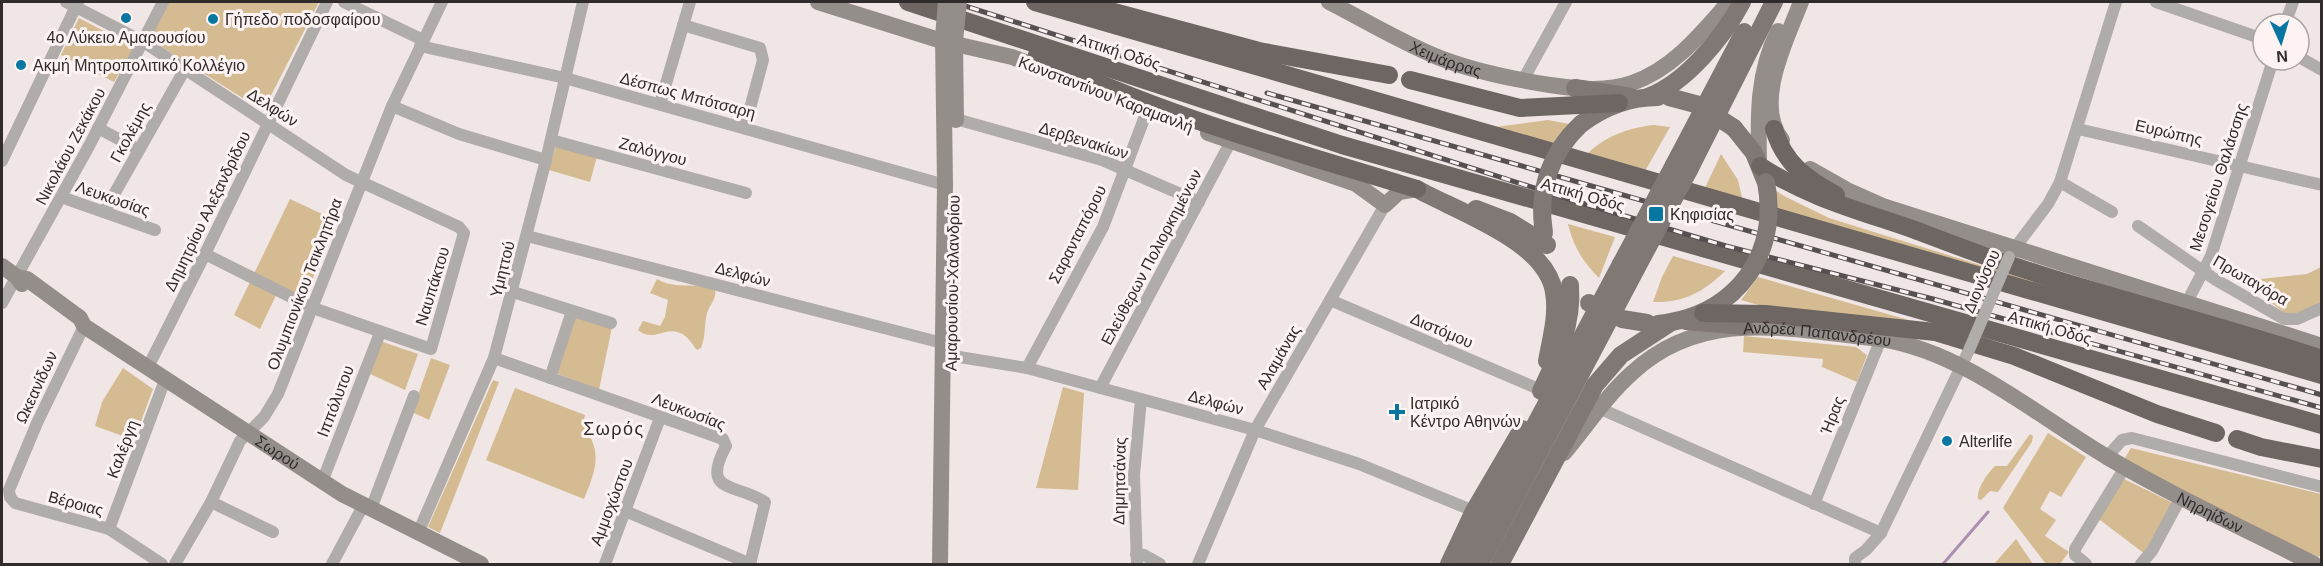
<svg xmlns="http://www.w3.org/2000/svg" width="2323" height="566" viewBox="0 0 2323 566" font-family="Arial,sans-serif">
  <style>
    .green { fill: #d5bb91 }
    .lines { fill: none; stroke-linecap: round; stroke-linejoin: round }
    .stream { stroke: #ab8fb0; stroke-width: 3 }
    .street { stroke: #b0aca9; stroke-width: 12 }
    .secondary { stroke: #948e8b; stroke-width: 16 }
    .primary { stroke: #7f7875; stroke-width: 18 }
    .highway { stroke: #6e6662; stroke-width: 18 }
    .rail-casing { stroke: #565050; stroke-width: 5 }
    .rail { stroke: #fef3f3; stroke-width: 3; stroke-dasharray: 9; stroke-linecap: butt }
    .street-bridge { stroke: #b0aca9; stroke-width: 12 }
    .secondary-bridge { stroke: #948e8b; stroke-width: 16 }
    .primary-bridge { stroke: #7f7875; stroke-width: 18 }
    .poi-dot { fill: #0777a1; stroke: #fef3f3; stroke-width: 2 }
    .labels { text-anchor: middle; stroke-width: 6; stroke-linejoin: round; paint-order: stroke }
    .poi-label { font-size: 16px; fill: #302c2c; stroke: #fef3f3; text-anchor: start }
    .street-label { font-size: 16px; fill: #302c2c; stroke: #fef3f3 }
    .neighbourhood-label { font-size: 18px; letter-spacing: 1.5px; fill: #302c2c; stroke: #fef3f3 }
  </style>
  <rect width="100%" height="100%" fill="#f1e6e6"/>
  <g class="green">
    <polygon points="168,2 319,2 263,111 148,38"/>
    <polygon points="79,18 134,47 114,82 61,55"/>
    <polygon points="1548,120 1575,125 1557,149 1495,127"/>
    <path d="M1654,125L1670,127L1644,173L1585,156C1604,136 1628,128 1654,125Z"/>
    <polygon points="557,142 598,153 590,182 549,170"/>
    <polygon points="1721,154 1738,180 1743,202 1704,190"/>
    <polygon points="1768,185 1784,196 1829,218 2122,309 1771,208"/>
    <polygon points="290,199 337,221 304,299 280,287 260,329 234,315"/>
    <path d="M1568,224L1615,237L1599,278C1583,262 1573,246 1568,224Z"/>
    <path d="M1673,256L1725,271C1704,292 1683,303 1653,302L1662,277Z"/>
    <polygon points="2321,267 2321,303 2289,316 2243,281 2307,274"/>
    <polygon points="1758,277 1912,321 1786,313 1741,300"/>
    <path d="M657,279C675,290 696,282 715,289C717,299 710,304 707,313C704,324 706,336 701,348L697,350C692,344 687,335 680,333C664,326 654,343 638,330L643,321L660,326L665,317L668,300L650,293Z"/>
    <polygon points="576,315 612,327 599,390 556,373"/>
    <polygon points="1744,336 1856,347 1867,355 1857,382 1822,367 1823,359 1743,352"/>
    <polygon points="380,341 418,354 405,390 368,373"/>
    <polygon points="431,358 450,365 429,420 412,412"/>
    <polygon points="123,368 153,389 134,440 95,426 102,402"/>
    <polygon points="493,380 499,382 440,533 428,527"/>
    <polygon points="1063,387 1084,393 1078,490 1036,488"/>
    <path d="M515,388L585,415L583,425C603,453 596,469 584,499L486,460Z"/>
    <polygon points="2048,433 2086,457 2061,497 2050,491 2040,509 2056,520 2045,536 2069,552 2060,564 2046,564 2003,508"/>
    <path d="M2030,434L2033,436L2032,442L1998,492L1990,491L1981,500L1978,499C1977,488 1987,474 1995,466H2007Z"/>
    <polygon points="2131,448 2321,494 2321,554 2319,557 2287,544 2123,461"/>
    <polygon points="2120,477 2173,503 2145,554 2096,517"/>
    <polygon points="2016,539 2033,564 1994,564"/>
  </g>
  <g class="lines">
    <polyline class="stream" points="1943,564 1988,512"/>
    <g class="street">
      <polyline points="66,2 142,41 346,175 459,227 464,233 431,349 313,308 205,254"/>
      <polyline points="344,2 423,40"/>
      <polyline points="2156,2 2263,39"/>
      <polyline points="2285,24 2293,2"/>
      <polyline points="683,25 760,48 763,60 745,127"/>
      <polyline points="420,46 565,78 945,185"/>
      <polyline points="2299,57 2322,70"/>
      <polyline points="1523,80 1566,2"/>
      <polyline points="660,104 690,2"/>
      <polyline points="392,106 459,134 546,160"/>
      <polyline points="956,119 1102,160 1199,202"/>
      <polyline points="98,128 139,150"/>
      <polyline points="2078,129 2322,185"/>
      <polyline points="551,140 746,193"/>
      <polyline points="2,161 78,2"/>
      <polyline points="2060,182 2112,212"/>
      <polyline points="61,197 155,230"/>
      <polyline points="104,212 185,69"/>
      <polyline points="2138,226 2216,280 2284,319 2297,319 2322,308"/>
      <polyline points="527,236 950,345"/>
      <polyline points="2011,253 2048,204 2060,182 2116,2"/>
      <polyline points="513,292 611,323"/>
      <polyline points="1330,300 1541,390"/>
      <polyline points="2187,302 2211,256 2273,60"/>
      <polyline points="2,303 89,146 163,2"/>
      <polyline points="941,354 1027,368 1255,430 1359,464 1474,511"/>
      <path d="M494,358L723,439L726,446C700,494 736,483 765,502L750,564"/>
      <polyline points="1027,368 1103,227 1147,111"/>
      <polyline points="147,369 205,254 327,2"/>
      <polyline points="550,378 572,311"/>
      <polyline points="1100,388 1231,141"/>
      <polyline points="1601,409 1881,533"/>
      <polyline points="2107,457 2122,440 2132,438 2322,487"/>
      <polyline points="322,482 380,333"/>
      <polyline points="10,497 9,490 37,423 84,326"/>
      <polyline points="10,497 15,503 109,529 162,564"/>
      <polyline points="211,502 273,532"/>
      <polyline points="1814,504 1881,339"/>
      <polyline points="371,509 414,396"/>
      <polyline points="625,511 751,564"/>
      <polyline points="109,529 165,380"/>
      <polyline points="418,533 494,358 546,160 583,2"/>
      <polyline points="1136,554 1144,555 1160,564"/>
      <polyline points="175,564 211,502 240,441 264,417 278,394 392,106 442,2"/>
      <polyline points="332,564 363,506"/>
      <polyline points="605,564 660,418"/>
      <polyline points="1137,564 1134,475 1141,399"/>
      <polyline points="1198,564 1255,430 1385,205"/>
      <polyline points="1855,564 1855,558 1866,550 1881,533 1969,350"/>
      <polyline points="2086,564 2075,555 2075,549 2125,467"/>
      <polyline points="2141,564 2152,551 2181,497"/>
    </g>
    <g class="secondary">
      <polyline points="818,2 942,41 1012,57 1061,75"/>
      <path id="s1" d="M1329,2C1364,20 1399,41 1435,56C1471,71 1512,79 1550,85C1577,89 1606,92 1632,83C1673,69 1702,33 1729,2"/>
      <polyline points="955,41 956,120"/>
      <polyline points="1208,133 1356,184 1385,205 1399,192 1417,189"/>
      <path d="M1782,140C1753,103 1787,39 1801,2"/>
      <path d="M1759,162C1758,116 1757,73 1778,31"/>
      <polyline points="1810,169 1847,190 1883,206 2322,346"/>
      <polyline points="2,266 17,277 22,284"/>
      <path id="s2" d="M17,277L27,279L80,318L84,326L342,494L481,564"/>
      <path id="s3" d="M1564,453C1586,427 1606,396 1632,373C1704,306 1793,330 1881,339C1964,352 2036,415 2107,457C2173,496 2245,529 2314,564"/>
      <polyline points="940,564 945,185 943,37"/>
    </g>
    <g class="primary">
      <polyline points="1575,88 1631,97"/>
      <path d="M1648,97C1686,83 1724,36 1742,2"/>
      <path d="M1581,124C1605,106 1629,97 1658,97"/>
      <polyline points="1734,128 1754,153 1765,180"/>
      <polyline points="1674,165 1744,32"/>
      <polyline points="1689,170 1774,2"/>
      <path d="M1417,189C1458,212 1546,241 1554,292C1558,315 1551,339 1547,361"/>
      <polyline points="1476,209 1510,222 1547,245"/>
      <polyline points="1686,321 1744,326"/>
      <path d="M1658,324C1686,321 1711,312 1732,293"/>
      <path d="M1541,391C1558,356 1573,325 1570,285"/>
      <polyline points="1449,564 1474,511 1522,429"/>
      <polyline points="1461,564 1621,264"/>
      <polyline points="1480,564 1636,269"/>
      <polyline points="1500,564 1595,385 1621,355 1670,323"/>
    </g>
    <g class="highway">
      <polyline points="908,2 1342,145 2322,425"/>
      <polyline points="1035,2 2322,375"/>
      <polyline points="1077,2 1259,51 1389,75"/>
      <path d="M1037,55C1157,114 1289,150 1417,189"/>
      <polyline points="1410,80 1520,108 1619,103"/>
      <path d="M1774,129C1784,163 1806,179 1836,195"/>
      <path d="M1760,166C1809,198 1861,211 1915,230C1952,244 1988,258 2026,270C2124,302 2224,326 2322,359"/>
      <polyline points="1703,313 1766,314 1935,332 2014,356 2157,414 2216,433"/>
      <polyline points="2237,439 2261,447 2322,459"/>
    </g>
    <defs>
      <g id="rail">
        <polyline points="953,2 1578,202 1726,246 1933,299 2322,408"/>
        <polyline points="1267,93 2322,395"/>
      </g>
    </defs>
    <use href="#rail" class="rail-casing"/>
    <use href="#rail" class="rail"/>
    <polyline class="street-bridge" points="1969,350 2009,257"/>
    <g class="secondary-bridge">
      <polyline points="943,37 946,2"/>
      <polyline points="955,41 959,2"/>
    </g>
    <g class="primary-bridge">
      <polyline points="1669,97 1699,105 1734,128"/>
      <path d="M1544,233C1537,191 1550,153 1581,124"/>
      <polyline points="1621,264 1674,165"/>
      <polyline points="1636,269 1689,170"/>
      <path d="M1732,293C1764,264 1774,223 1766,182"/>
      <polyline points="1589,303 1622,319 1647,323"/>
    </g>
  </g>
  <g class="poi-dot">
    <circle cx="126" cy="18" r="6"/>
    <circle cx="213" cy="19" r="6"/>
    <circle cx="21" cy="65" r="6"/>
    <rect x="1648" y="206" width="16" height="16" rx="3"/>
    <path d="M1394 403h6v6h6v6h-6v6h-6v-6h-6v-6h6z"/>
    <circle cx="1947" cy="441" r="6"/>
  </g>
  <g class="labels">
    <g class="poi-label">
      <text x="225" y="25">Γήπεδο ποδοσφαίρου</text>
      <text x="126" y="43" text-anchor="middle">4ο Λύκειο Αμαρουσίου</text>
      <text x="33" y="71">Ακμή Μητροπολιτικό Κολλέγιο</text>
      <text x="1670" y="220">Κηφισίας</text>
      <text x="1410" y="409">Ιατρικό<tspan x="1410" dy="18">Κέντρο Αθηνών</tspan></text>
      <text x="1959" y="447">Alterlife</text>
    </g>
    <g class="street-label">
      <text transform="translate(1119 51) rotate(18)" y="6">Αττική Οδός</text>
      <text dy="6" stroke="none"><textPath href="#s1" startOffset="130">Χειμάρρας</textPath></text>
      <text transform="translate(1106 94) rotate(21)" y="6">Κωνσταντίνου Καραμανλή</text>
      <text transform="translate(688 95) rotate(15)" y="6">Δέσπως Μπότσαρη</text>
      <text transform="translate(273 107) rotate(33)" y="6">Δελφών</text>
      <text transform="translate(130 132) rotate(-61)" y="6">Γκολέμης</text>
      <text transform="translate(2169 132) rotate(13)" y="6">Ευρώπης</text>
      <text transform="translate(1084 140) rotate(17)" y="6">Δερβενακίων</text>
      <text transform="translate(70 146) rotate(-62)" y="6">Νικολάου Ζεκάκου</text>
      <text transform="translate(653 151) rotate(15)" y="6">Ζαλόγγου</text>
      <text transform="translate(2218 177) rotate(-72)" y="6">Μεσογείου Θαλάσσης</text>
      <text transform="translate(1583 194) rotate(16)" y="6">Αττική Οδός</text>
      <text transform="translate(113 198) rotate(19)" y="6">Λευκωσίας</text>
      <text transform="translate(207 211) rotate(-64)" y="6">Δημητρίου Αλεξανδρίδου</text>
      <text transform="translate(1077 234) rotate(-63)" y="6">Σαρανταπόρου</text>
      <text transform="translate(1151 257) rotate(-62)" y="6">Ελεύθερων Πολιορκημένων</text>
      <text transform="translate(502 269) rotate(-76)" y="6">Υμηττού</text>
      <text transform="translate(743 274) rotate(15)" y="6">Δελφών</text>
      <text transform="translate(2251 280) rotate(30)" y="6">Πρωταγόρα</text>
      <text transform="translate(1981 281) rotate(-66)" y="6">Διονύσου</text>
      <text transform="translate(952 283) rotate(-89)" y="6">Αμαρουσίου-Χαλανδρίου</text>
      <text transform="translate(304 284) rotate(-69)" y="6">Ολυμπιονίκου Τσικλητήρα</text>
      <text transform="translate(432 286) rotate(-73)" y="6">Ναυπάκτου</text>
      <text transform="translate(2050 327) rotate(16)" y="6">Αττική Οδός</text>
      <text transform="translate(1442 330) rotate(23)" y="6">Διστόμου</text>
      <text dy="6" stroke="none"><textPath href="#s3" startOffset="302">Ανδρέα Παπανδρέου</textPath></text>
      <text transform="translate(1278 357) rotate(-60)" y="6">Αλαμάνας</text>
      <text transform="translate(36 387) rotate(-65)" y="6">Ωκεανίδων</text>
      <text transform="translate(335 401) rotate(-69)" y="6">Ιππόλυτου</text>
      <text transform="translate(1216 402) rotate(15)" y="6">Δελφών</text>
      <text transform="translate(689 411) rotate(21)" y="6">Λευκωσίας</text>
      <text transform="translate(1832 415) rotate(-68)" y="6">Ήρας</text>
      <text transform="translate(122 449) rotate(-69)" y="6">Καλέργη</text>
      <text dy="6" stroke="none"><textPath href="#s2" startOffset="316">Σωρού</textPath></text>
      <text transform="translate(1119 481) rotate(-89)" y="6">Δημητσάνας</text>
      <text transform="translate(611 502) rotate(-69)" y="6">Αμμοχώστου</text>
      <text transform="translate(76 503) rotate(15)" y="6">Βέροιας</text>
      <text dy="6" stroke="none"><textPath href="#s3" startOffset="740">Νηρηίδων</textPath></text>
    </g>
    <g class="neighbourhood-label">
      <text x="614" y="435">Σωρός</text>
    </g>
  </g>
  <rect width="2323" height="566" fill="none" stroke="#302c2c" stroke-width="6"/>
  <g transform="translate(2281 42) rotate(176)"><circle r="28" fill="#fef3f3" stroke="#aca3a3" stroke-width="1.5"/>
  <path d="M0-4.5L10 22L0 15L-10 22Z" fill="#0777a1"/>
  <text y="-9" font-size="16" font-weight="bold" text-anchor="middle" fill="#302c2c">N</text>
  </g>
</svg>
